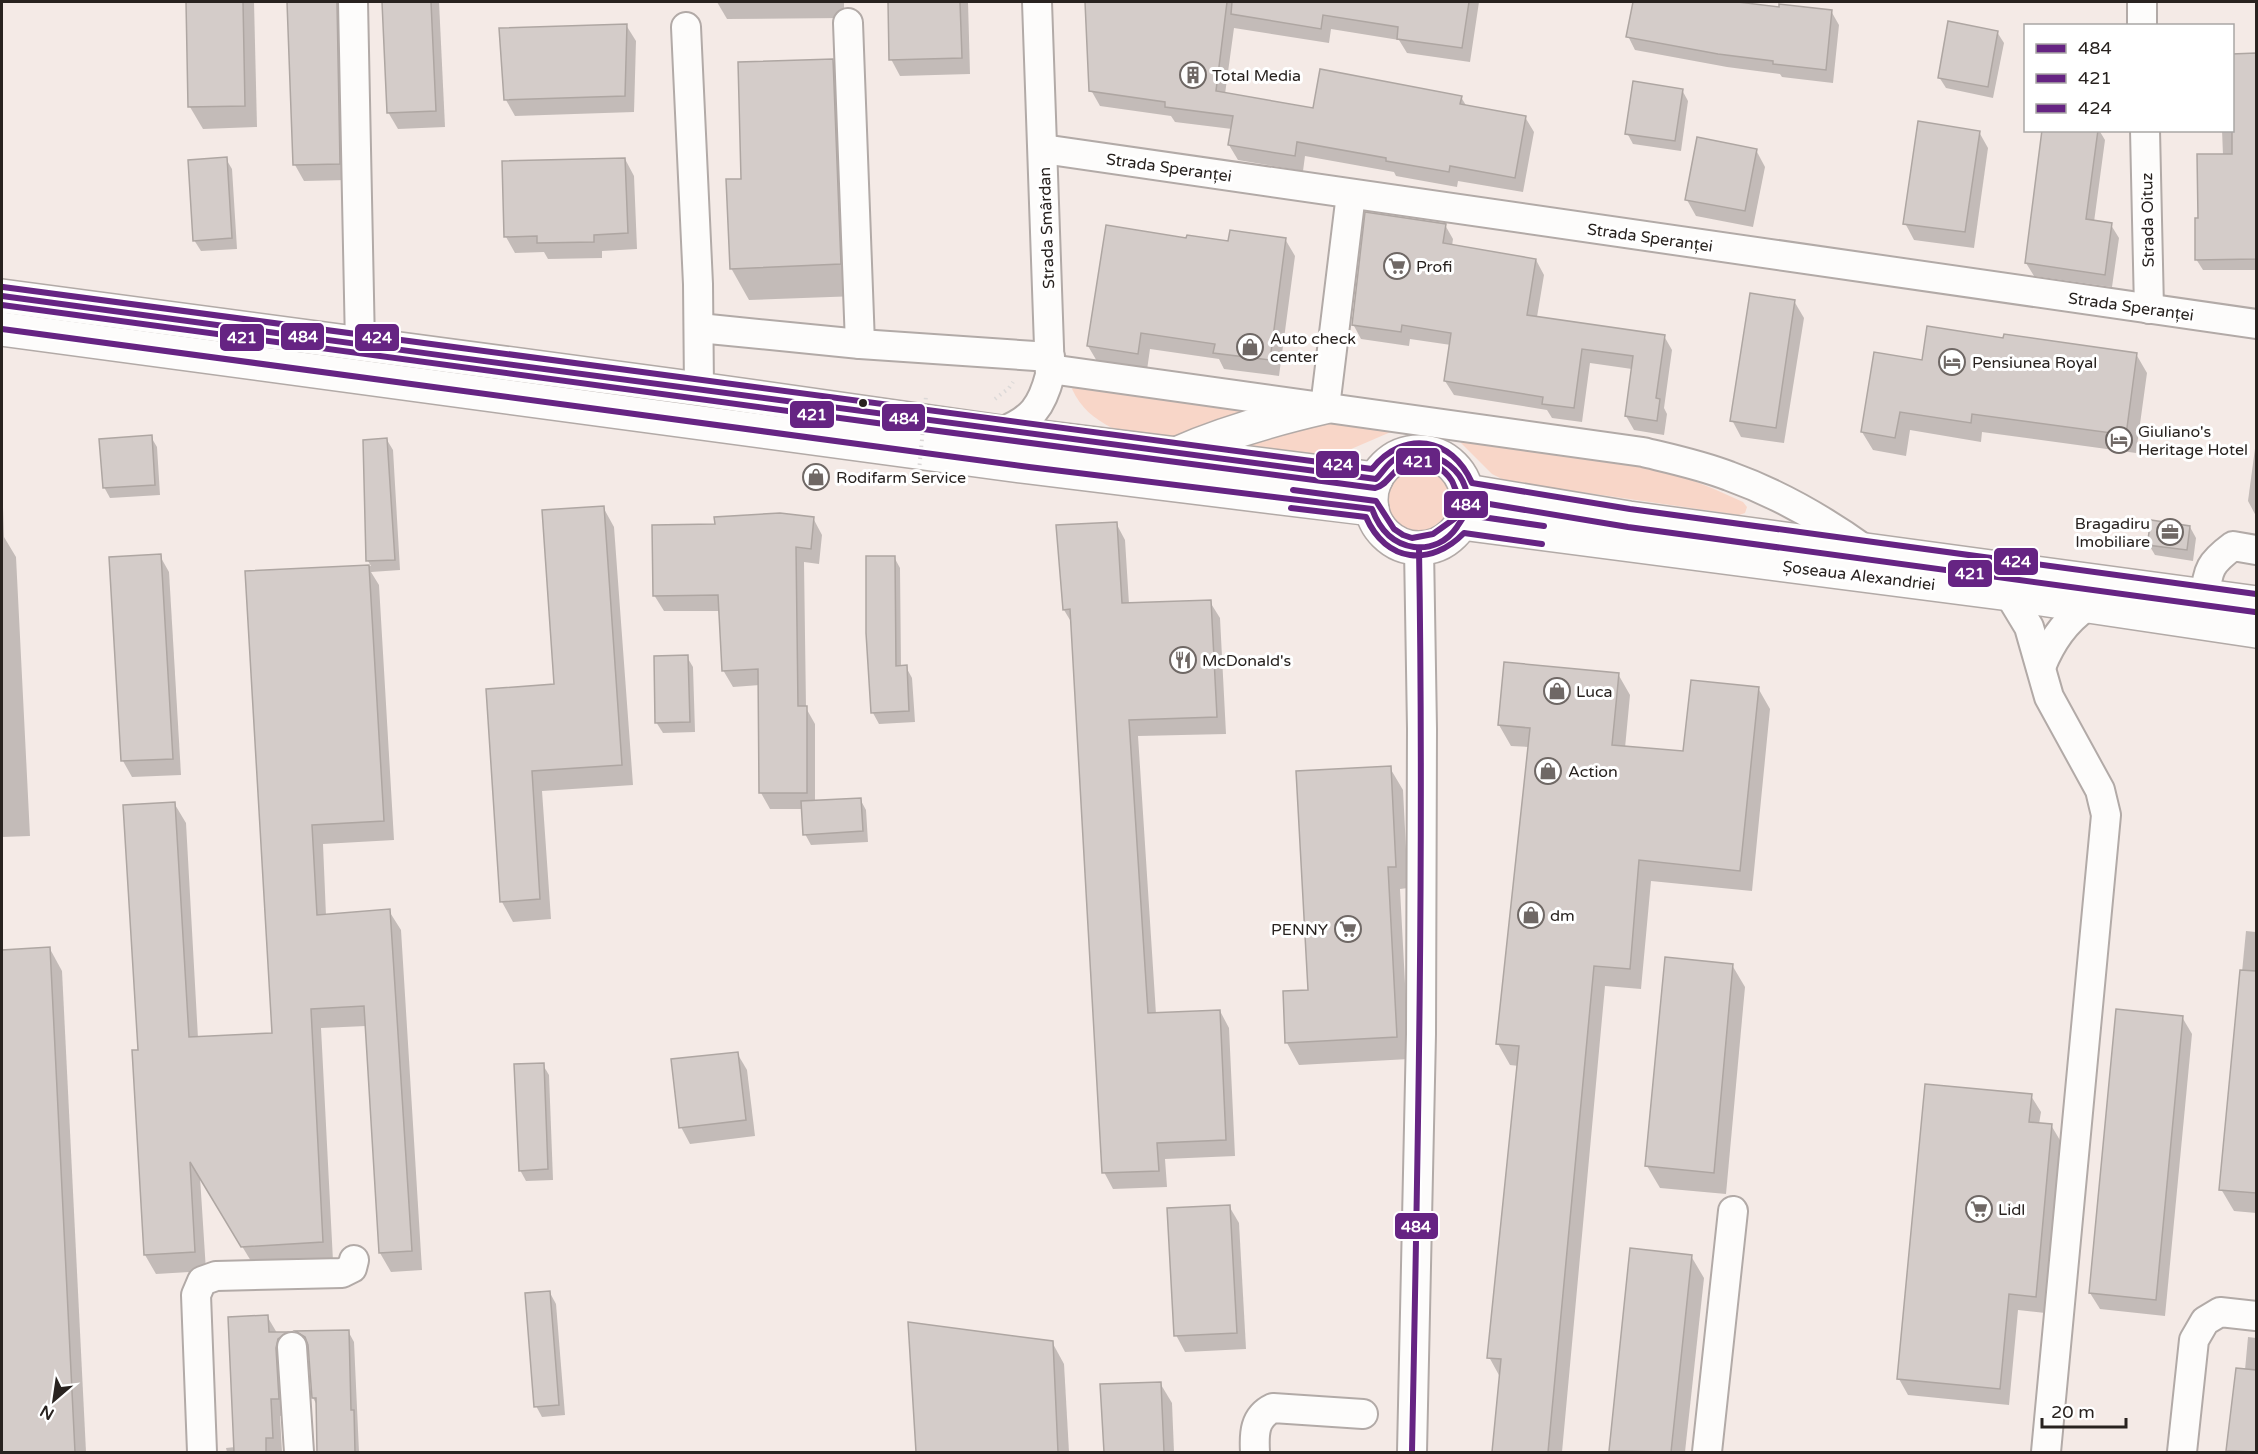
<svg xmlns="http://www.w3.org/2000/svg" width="2258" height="1454" viewBox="0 0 2258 1454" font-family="'Varela Round',sans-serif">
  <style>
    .green { fill: #f8d6c8 }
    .shadow { fill: #0003 }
    .building { fill: #d4ccc9; stroke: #aea6a2; stroke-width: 1.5 }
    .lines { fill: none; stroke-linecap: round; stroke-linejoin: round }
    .minor-casing { stroke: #b2aaa7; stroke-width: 32 }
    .major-casing { stroke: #b2aaa7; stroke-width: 36 }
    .path { stroke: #dcd9d8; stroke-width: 4; stroke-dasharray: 1.5 4.5; stroke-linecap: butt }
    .minor { stroke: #fdfcfb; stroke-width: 28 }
    .major { stroke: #fdfcfb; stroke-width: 33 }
    .path-bridge { stroke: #dcd9d8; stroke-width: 4; stroke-dasharray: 1.5 4.5; stroke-linecap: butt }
    .bus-1-casing { stroke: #fff; stroke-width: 10 }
    .bus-2-casing { stroke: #fff; stroke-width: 10 }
    .bus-3-casing { stroke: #fff; stroke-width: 10 }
    .bus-1 { stroke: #662483; stroke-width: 6 }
    .bus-2 { stroke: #662483; stroke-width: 6 }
    .bus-3 { stroke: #662483; stroke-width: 6 }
    .bus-dot { fill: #28221f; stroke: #fff; stroke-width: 2 }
    .labels { text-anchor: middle; stroke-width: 6; stroke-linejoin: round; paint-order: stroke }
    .poi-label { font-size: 16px; fill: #28221f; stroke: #fff; text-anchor: start }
    .street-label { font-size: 16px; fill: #28221f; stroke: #fff }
    .line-badge { stroke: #fff; stroke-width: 2 }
    .badge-label { font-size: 16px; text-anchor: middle; font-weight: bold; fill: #fff }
  </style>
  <rect width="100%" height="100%" fill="#f4eae6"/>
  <g class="green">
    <path d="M1074,386L1393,431L1335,456L1323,457L1112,428C1093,418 1081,408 1072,389Z"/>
    <polygon points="1454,436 1664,469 1714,489 1743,502 1747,507 1745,513 1739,515 1506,481 1492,474"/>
    <circle cx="1419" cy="499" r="33"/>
  </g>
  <g class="shadow">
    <polygon points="187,2 254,2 257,127 203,129 190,107"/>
    <polygon points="288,2 347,2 348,180 304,181 295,165"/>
    <polygon points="384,2 439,2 445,127 398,129 388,112"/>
    <polygon points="717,2 844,2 844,18 727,19"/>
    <polygon points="889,2 968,2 970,74 900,76 891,59"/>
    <polygon points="1086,2 1479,2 1470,62 1407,53 1399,40 1331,29 1329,43 1234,28 1225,94 1314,110 1461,97 1467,107 1525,117 1534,132 1523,192 1458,181 1457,187 1396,176 1394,172 1305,156 1303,171 1238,160 1229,145 1232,129 1175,122 1171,116 1100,106 1091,90"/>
    <polygon points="1634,2 1727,2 1780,9 1831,11 1839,25 1833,83 1782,77 1780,74 1727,67 1635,50 1628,36"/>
    <polygon points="626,25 636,41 634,112 515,116 506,100"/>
    <polygon points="1997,32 2004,43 1993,98 1946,88 1939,77"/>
    <polygon points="2256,54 2256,212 2206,213 2223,155 2222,130 2232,130 2232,55"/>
    <polygon points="832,60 850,92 858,296 749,300 731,268 743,180"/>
    <polygon points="1682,90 1688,101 1681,151 1633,144 1627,133"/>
    <polygon points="2044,130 2099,130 2105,140 2094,222 2111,225 2119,238 2112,287 2034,276 2026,263"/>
    <polygon points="1979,132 1988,148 1974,248 1914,240 1905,223"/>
    <polygon points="1756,150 1765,167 1753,227 1696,216 1687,200"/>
    <polygon points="226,159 232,169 237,249 201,251 194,240"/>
    <polygon points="625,159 634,176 637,249 602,251 602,258 548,259 544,252 515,253 506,237"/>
    <polygon points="2196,223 2256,233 2256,270 2203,270 2196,259"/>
    <polygon points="1445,225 1453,239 1452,246 1536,260 1544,275 1537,317 1664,336 1672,350 1664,408 1667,414 1664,435 1634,430 1626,416 1632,369 1590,363 1582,422 1552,418 1547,410 1454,395 1445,381 1451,345 1410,339 1409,346 1361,339 1353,324"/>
    <polygon points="1285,239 1295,256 1279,376 1224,369 1219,359 1150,349 1147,370 1098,363 1088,346 1188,240 1230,243"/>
    <polygon points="1794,301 1804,318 1784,443 1741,437 1732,420"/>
    <polygon points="2005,340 2136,354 2147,373 2136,453 1982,432 1981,442 1910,430 1906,456 1873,450 1862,432 1923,362"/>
    <polygon points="151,437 157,447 160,495 110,498 104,487"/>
    <polygon points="387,440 393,450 400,570 371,572 379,585 394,840 323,844 326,916 389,911 401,930 422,1270 391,1272 380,1253 366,1026 321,1028 333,1261 254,1266 200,1177 206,1271 156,1274 145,1255 139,1052 174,803 186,823 198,1038 273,1034 247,572 371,566 368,561"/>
    <polygon points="2256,441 2256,516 2248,501"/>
    <polygon points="2,477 4,537 16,557 30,836 2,837"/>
    <polygon points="603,507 614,527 633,785 542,791 551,919 513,922 502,902 487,690 556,686"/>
    <polygon points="813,518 822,535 819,564 804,562 806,708 815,724 815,802 860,799 866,810 868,842 811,845 805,834 803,809 770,809 761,793 760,685 733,687 723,670 720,611 664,611 654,595 716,526"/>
    <polygon points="1116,523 1125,540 1129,604 1210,602 1220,618 1226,734 1138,736 1156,1014 1220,1011 1229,1028 1235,1156 1165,1159 1167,1187 1113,1189 1104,1172 1073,625 1064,610"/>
    <polygon points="2190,527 2196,538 2193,561 2155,555 2149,545"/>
    <polygon points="160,556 169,572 181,775 132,777 123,761"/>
    <polygon points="894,557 900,568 901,667 906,667 912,678 915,722 879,724 873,713"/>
    <polygon points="687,657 693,667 695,732 663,733 656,722"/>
    <polygon points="1618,674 1630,695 1625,748 1685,753 1758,688 1770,709 1752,891 1651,881 1641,989 1605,986 1562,1452 1493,1452 1500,1377 1489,1357 1519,1066 1510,1065 1498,1044 1529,747 1511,746 1499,725"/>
    <polygon points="1390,768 1403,790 1408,888 1400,889 1409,1059 1299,1065 1287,1043 1285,992 1310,991"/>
    <polygon points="2246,931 2256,932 2256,1213 2234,1211 2221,1189"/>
    <polygon points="50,949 62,971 86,1452 2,1452 2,951"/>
    <polygon points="1732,965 1745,987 1726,1194 1660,1188 1647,1166"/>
    <polygon points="2182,1017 2192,1034 2165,1316 2100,1309 2090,1293"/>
    <polygon points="737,1053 747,1070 755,1136 690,1144 681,1127"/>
    <polygon points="543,1065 549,1075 553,1180 526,1181 520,1170"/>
    <polygon points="2031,1096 2041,1112 2039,1124 2051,1125 2061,1142 2045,1313 2018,1310 2009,1405 1908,1395 1899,1379"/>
    <polygon points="1229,1206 1239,1223 1246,1349 1185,1352 1176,1335"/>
    <polygon points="1691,1256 1704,1278 1685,1452 1611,1452"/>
    <polygon points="550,1293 556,1304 565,1415 542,1417 536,1406"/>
    <polygon points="267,1316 277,1333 287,1333 296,1348 287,1415 280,1416 282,1452 227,1452 226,1448 235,1447"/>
    <polygon points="910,1324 1052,1342 1064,1364 1069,1452 918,1452"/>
    <polygon points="348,1331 354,1342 359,1452 319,1452 317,1405 313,1398 310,1346 303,1342 298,1333"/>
    <polygon points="2248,1337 2256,1338 2256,1452 2227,1452 2230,1426 2245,1370"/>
    <polygon points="1160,1383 1172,1403 1174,1452 1105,1452 1102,1386"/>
  </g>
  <g class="building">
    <polygon points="186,2 243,2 245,106 188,107"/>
    <polygon points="287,2 337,2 340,164 293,165"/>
    <polygon points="382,2 431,2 436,111 387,113"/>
    <polygon points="888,2 960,2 962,58 889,60"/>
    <polygon points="1085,2 1227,2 1216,91 1313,108 1320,69 1462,96 1460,104 1526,116 1515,178 1450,166 1449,172 1386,161 1386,158 1297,142 1295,156 1228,145 1233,116 1165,107 1165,102 1089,91"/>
    <polygon points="1232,2 1469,2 1462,48 1397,39 1398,27 1323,15 1321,29 1231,14"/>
    <polygon points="1633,2 1738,2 1779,7 1779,4 1832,10 1826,70 1773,64 1773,61 1718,54 1626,37"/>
    <polygon points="1948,21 1998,31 1988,87 1938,78"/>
    <polygon points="627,24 625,96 504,100 499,28"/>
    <polygon points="2256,53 2256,259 2195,260 2195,218 2198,218 2197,154 2232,154 2232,54"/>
    <polygon points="833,59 841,264 730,269 726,179 741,179 738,62"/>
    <polygon points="1633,81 1683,89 1675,141 1625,134"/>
    <polygon points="1918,121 1980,131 1965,232 1903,224"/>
    <polygon points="2042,130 2098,130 2086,219 2112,223 2105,275 2025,263"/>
    <polygon points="1697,137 1757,149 1745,211 1685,200"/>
    <polygon points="227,157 232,238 193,241 188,160"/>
    <polygon points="625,158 628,233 594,235 594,242 537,243 537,236 504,237 502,161"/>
    <polygon points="1365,212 1446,224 1443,243 1536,259 1527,315 1665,335 1656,398 1660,399 1657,421 1625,416 1633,356 1582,349 1574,408 1542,404 1543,397 1444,381 1451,333 1402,325 1401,332 1352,325"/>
    <polygon points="1106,225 1186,238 1187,235 1228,241 1230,230 1286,238 1270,360 1213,353 1215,344 1141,333 1138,354 1087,346"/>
    <polygon points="1750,293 1795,300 1776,428 1730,421"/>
    <polygon points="1927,326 2003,338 2004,334 2137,353 2126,435 1972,414 1971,423 1900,412 1895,438 1861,432 1874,352 1922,360"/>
    <polygon points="152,435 155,485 103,488 99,439"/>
    <polygon points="387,438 395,560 366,561 363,440"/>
    <polygon points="604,506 622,765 532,771 540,899 500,902 486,689 554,684 542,510"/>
    <polygon points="780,513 814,517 811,549 796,547 798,706 807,706 807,793 759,793 758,669 722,671 718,595 653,596 652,525 715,524 714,517"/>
    <polygon points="2151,520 2190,526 2187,550 2147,545"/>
    <polygon points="1117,522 1122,603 1211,600 1217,717 1129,720 1148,1013 1220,1010 1226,1140 1157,1143 1159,1171 1102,1173 1070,609 1063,610 1056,525"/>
    <polygon points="161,554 173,759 121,761 109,557"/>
    <polygon points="866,556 895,556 896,666 907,665 909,711 871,713 866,633"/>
    <polygon points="369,565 384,821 312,825 317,915 390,909 412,1251 379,1253 364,1006 311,1009 323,1242 241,1247 190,1162 195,1252 144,1255 132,1050 138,1050 123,805 175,802 189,1037 272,1033 245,571"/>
    <polygon points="688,655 690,722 655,723 654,656"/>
    <polygon points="1504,662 1619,673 1612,745 1683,751 1691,680 1759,687 1740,871 1639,860 1630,969 1594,966 1548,1452 1492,1452 1501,1359 1487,1358 1519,1046 1496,1044 1530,728 1498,725"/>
    <polygon points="1391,766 1396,867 1388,867 1397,1037 1285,1043 1283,991 1308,990 1296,771"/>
    <polygon points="861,798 863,831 803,835 801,801"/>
    <polygon points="50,947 75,1452 2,1452 2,950"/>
    <polygon points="1665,957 1733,964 1714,1173 1645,1166"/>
    <polygon points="2240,970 2256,971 2256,1193 2219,1190"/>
    <polygon points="2116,1009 2183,1016 2156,1300 2089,1293"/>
    <polygon points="738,1052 746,1120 679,1128 671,1059"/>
    <polygon points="544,1063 548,1169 519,1171 514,1064"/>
    <polygon points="1925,1084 2032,1094 2029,1122 2052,1124 2036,1297 2009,1294 2000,1389 1897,1379"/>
    <polygon points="1230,1205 1237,1333 1174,1336 1167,1208"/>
    <polygon points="1630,1248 1692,1255 1671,1452 1609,1451"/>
    <polygon points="550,1291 559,1405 534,1407 525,1293"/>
    <polygon points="268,1315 269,1332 288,1332 278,1339 276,1348 279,1399 271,1399 273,1438 266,1438 266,1452 234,1452 228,1317"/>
    <polygon points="908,1322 1053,1341 1058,1452 916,1452"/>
    <polygon points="349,1330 351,1410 354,1410 355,1452 317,1452 316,1398 312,1398 308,1345 305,1337 295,1331"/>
    <polygon points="2236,1368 2256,1370 2256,1452 2226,1451"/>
    <polygon points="1161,1382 1164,1452 1104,1452 1100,1384"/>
  </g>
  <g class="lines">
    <defs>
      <g id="minor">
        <polyline points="353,2 360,345"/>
        <polyline points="2142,2 2142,26"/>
        <polyline points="848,23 860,344"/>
        <polyline points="686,27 698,284 699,389"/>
        <polyline points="2145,130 2149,309"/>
        <polyline points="1043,149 2256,324"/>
        <polyline points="699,328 860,344 1050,357"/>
        <path d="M1050,369L1643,452C1672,459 1701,465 1729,476C1779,494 1824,520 1867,551"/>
        <polyline points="1325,407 1351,194"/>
        <path d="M1001,432C1032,420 1042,406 1050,375L1037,2"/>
        <polyline points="2009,594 2029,627 2049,697 2100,790 2106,815 2046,1452"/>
        <path d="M2205,596C2208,569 2210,563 2233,546L2256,550"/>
        <path d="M2041,667C2051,642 2064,622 2086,607"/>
        <polyline points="292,1347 299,1452"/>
        <polyline points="202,1452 196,1295 202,1281 216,1276 342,1273 352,1268 354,1260"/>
        <path d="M1255,1452C1254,1434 1254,1417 1273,1408L1363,1414"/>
        <polyline points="1412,1452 1421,1034 1422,729 1419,548"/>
        <polyline points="1707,1452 1733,1211"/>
        <polyline points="2182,1452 2194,1340 2205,1321 2220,1312 2256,1316"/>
      </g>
      <g id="major">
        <polyline points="2,296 699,389 1001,432 1376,479"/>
        <polyline points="2,329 1029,467 1372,509"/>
        <circle cx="1419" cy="500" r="48"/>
        <path d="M1176,454C1224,433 1273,419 1325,407"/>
        <polyline points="1466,491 1629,518 2256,603"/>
        <polyline points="1461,523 2009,594 2256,631"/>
      </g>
    </defs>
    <use href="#minor" class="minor-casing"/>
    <use href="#major" class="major-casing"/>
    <polyline class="path" points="995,399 1009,388 1013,382"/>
    <use href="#minor" class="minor"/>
    <use href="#major" class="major"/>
    <polyline class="path-bridge" points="919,471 926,396"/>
    <defs>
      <g id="bus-1">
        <path d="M2,296C460,357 918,422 1376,479C1382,473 1388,463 1395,459C1432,440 1480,476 1464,515C1463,519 1459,523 1457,527C1447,542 1431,549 1414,547C1392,544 1379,528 1372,509L1029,467L2,329"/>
        <path d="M1412,1452C1418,1151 1424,850 1419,548"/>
      </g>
      <g id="bus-2">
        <path d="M2,305C459,366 917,430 1375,488C1388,486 1393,466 1412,462C1428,459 1444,468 1452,481C1456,489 1456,496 1465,500L1628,527L2255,612"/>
        <path d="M1291,508L1366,517C1386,563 1431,567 1464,533L1542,544"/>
      </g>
      <g id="bus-3">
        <path d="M3,287C459,348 915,412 1372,469C1404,429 1452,437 1472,483L1630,509L2256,594"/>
        <polyline points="1293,490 1376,501 1394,529 1403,535 1412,538 1433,534 1461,514 1544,526"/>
      </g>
    </defs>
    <use href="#bus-1" class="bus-1-casing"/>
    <use href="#bus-2" class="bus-2-casing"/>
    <use href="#bus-3" class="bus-3-casing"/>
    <use href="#bus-1" class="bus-1"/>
    <use href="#bus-2" class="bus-2"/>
    <use href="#bus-3" class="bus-3"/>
  </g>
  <defs>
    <symbol id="building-ring" viewBox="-11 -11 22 22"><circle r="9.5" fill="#fff" stroke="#6f6865" stroke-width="1.5"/><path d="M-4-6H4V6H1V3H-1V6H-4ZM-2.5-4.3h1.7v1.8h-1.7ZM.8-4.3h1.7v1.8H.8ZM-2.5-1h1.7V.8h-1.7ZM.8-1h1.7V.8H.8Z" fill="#6f6865"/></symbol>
    <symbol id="supermarket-ring" viewBox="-11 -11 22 22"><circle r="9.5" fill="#fff" stroke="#6f6865" stroke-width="1.5"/><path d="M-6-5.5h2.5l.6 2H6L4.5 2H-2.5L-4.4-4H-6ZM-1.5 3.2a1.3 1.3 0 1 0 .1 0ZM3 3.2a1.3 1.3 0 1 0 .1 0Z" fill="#6f6865"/></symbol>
    <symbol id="shop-ring" viewBox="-11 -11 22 22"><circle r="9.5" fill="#fff" stroke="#6f6865" stroke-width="1.5"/><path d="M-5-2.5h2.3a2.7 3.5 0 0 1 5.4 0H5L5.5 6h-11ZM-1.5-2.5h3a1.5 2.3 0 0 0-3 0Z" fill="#6f6865"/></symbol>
    <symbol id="hotel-ring" viewBox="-11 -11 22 22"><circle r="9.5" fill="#fff" stroke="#6f6865" stroke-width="1.5"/><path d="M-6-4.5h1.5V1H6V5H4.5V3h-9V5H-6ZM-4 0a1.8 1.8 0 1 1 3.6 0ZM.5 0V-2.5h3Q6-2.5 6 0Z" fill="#6f6865"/></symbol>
    <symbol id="office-ring" viewBox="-11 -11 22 22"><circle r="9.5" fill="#fff" stroke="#6f6865" stroke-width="1.5"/><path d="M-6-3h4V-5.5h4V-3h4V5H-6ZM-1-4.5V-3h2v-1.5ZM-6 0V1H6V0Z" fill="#6f6865"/></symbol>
    <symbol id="restaurant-ring" viewBox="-11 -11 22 22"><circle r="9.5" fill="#fff" stroke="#6f6865" stroke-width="1.5"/><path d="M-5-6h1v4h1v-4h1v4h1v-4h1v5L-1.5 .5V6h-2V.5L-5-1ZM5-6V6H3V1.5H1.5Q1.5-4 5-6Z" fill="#6f6865"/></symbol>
  </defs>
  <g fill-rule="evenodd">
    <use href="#building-ring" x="1178" y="60" width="30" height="30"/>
    <use href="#supermarket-ring" x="1382" y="251" width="30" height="30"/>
    <use href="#shop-ring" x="1235" y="332" width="30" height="30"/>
    <use href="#hotel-ring" x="1937" y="347" width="30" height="30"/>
    <use href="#hotel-ring" x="2104" y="425" width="30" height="30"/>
    <use href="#shop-ring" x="801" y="462" width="30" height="30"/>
    <use href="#office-ring" x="2155" y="517" width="30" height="30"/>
    <use href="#restaurant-ring" x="1168" y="645" width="30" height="30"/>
    <use href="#shop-ring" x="1542" y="676" width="30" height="30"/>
    <use href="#shop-ring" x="1533" y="756" width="30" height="30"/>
    <use href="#shop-ring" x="1516" y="900" width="30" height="30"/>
    <use href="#supermarket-ring" x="1333" y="914" width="30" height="30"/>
    <use href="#supermarket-ring" x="1964" y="1194" width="30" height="30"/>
  </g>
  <circle class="bus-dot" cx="863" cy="403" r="5"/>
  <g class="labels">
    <g class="poi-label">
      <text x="1212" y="81">Total Media</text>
      <text x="1416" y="272">Profi</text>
      <text x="1270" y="344">Auto check<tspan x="1270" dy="18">center</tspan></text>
      <text x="1972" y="368">Pensiunea Royal</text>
      <text x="2138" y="437">Giuliano's<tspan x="2138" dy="18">Heritage Hotel</tspan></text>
      <text x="836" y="483">Rodifarm Service</text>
      <text x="2150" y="529" text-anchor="end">Bragadiru<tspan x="2150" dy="18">Imobiliare</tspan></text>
      <text x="1202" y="666">McDonald's</text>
      <text x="1576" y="697">Luca</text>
      <text x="1568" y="777">Action</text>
      <text x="1550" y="921">dm</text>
      <text x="1328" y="935" text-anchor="end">PENNY</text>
      <text x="1998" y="1215">Lidl</text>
    </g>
    <g class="street-label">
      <text transform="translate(1169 167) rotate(8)" y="6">Strada Speranței</text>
      <text transform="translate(2147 220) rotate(-91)" y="6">Strada Oituz</text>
      <text transform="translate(1046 228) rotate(-92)" y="6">Strada Smârdan</text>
      <text transform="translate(1650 237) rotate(8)" y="6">Strada Speranței</text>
      <text transform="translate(2131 306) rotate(8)" y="6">Strada Speranței</text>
      <text transform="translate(1859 575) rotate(7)" y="6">Șoseaua Alexandriei</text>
    </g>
  </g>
  <g class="line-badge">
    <rect x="280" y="322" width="45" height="29" rx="6" fill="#662483"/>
    <rect x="219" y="323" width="46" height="29" rx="6" fill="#662483"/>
    <rect x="354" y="323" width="46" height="29" rx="6" fill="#662483"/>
    <rect x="789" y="400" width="46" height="29" rx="6" fill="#662483"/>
    <rect x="881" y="403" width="45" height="29" rx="6" fill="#662483"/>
    <rect x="1395" y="447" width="46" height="29" rx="6" fill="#662483"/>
    <rect x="1315" y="450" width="45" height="29" rx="6" fill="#662483"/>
    <rect x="1443" y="490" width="46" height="29" rx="6" fill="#662483"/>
    <rect x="1993" y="547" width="46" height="29" rx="6" fill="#662483"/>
    <rect x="1947" y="559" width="46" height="29" rx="6" fill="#662483"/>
    <rect x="1394" y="1212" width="45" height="28" rx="6" fill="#662483"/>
  </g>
  <g class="badge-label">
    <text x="303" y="342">484</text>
    <text x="242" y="343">421</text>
    <text x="377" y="343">424</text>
    <text x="812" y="420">421</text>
    <text x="904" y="424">484</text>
    <text x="1418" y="467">421</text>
    <text x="1338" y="470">424</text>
    <text x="1466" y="510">484</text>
    <text x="2016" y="567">424</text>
    <text x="1970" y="579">421</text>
    <text x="1416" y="1232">484</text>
  </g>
  <rect width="2258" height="1454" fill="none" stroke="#28221f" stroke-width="6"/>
  <rect x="2024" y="24" width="210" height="108" fill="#ffffff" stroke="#a9a7a5" stroke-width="1.5"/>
  <rect x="2036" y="44" width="30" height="9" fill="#662483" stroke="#a9a7a5" stroke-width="1.5"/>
  <text x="2078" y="54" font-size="18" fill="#28221f">484</text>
  <rect x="2036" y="74" width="30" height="9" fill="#662483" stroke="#a9a7a5" stroke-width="1.5"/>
  <text x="2078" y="84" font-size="18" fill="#28221f">421</text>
  <rect x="2036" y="104" width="30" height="9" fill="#662483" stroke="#a9a7a5" stroke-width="1.5"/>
  <text x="2078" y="114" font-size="18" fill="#28221f">424</text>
  <g transform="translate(54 1400) rotate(209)" stroke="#ffffff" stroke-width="4.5" paint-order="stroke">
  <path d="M0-4.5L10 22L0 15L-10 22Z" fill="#28221f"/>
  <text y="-9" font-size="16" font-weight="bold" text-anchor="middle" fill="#28221f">N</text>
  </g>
  <path d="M2042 1418v9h84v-9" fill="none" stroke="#28221f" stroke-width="3"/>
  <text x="2051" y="1418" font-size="18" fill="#28221f" stroke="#ffffff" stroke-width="4.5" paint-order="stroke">20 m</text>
</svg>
